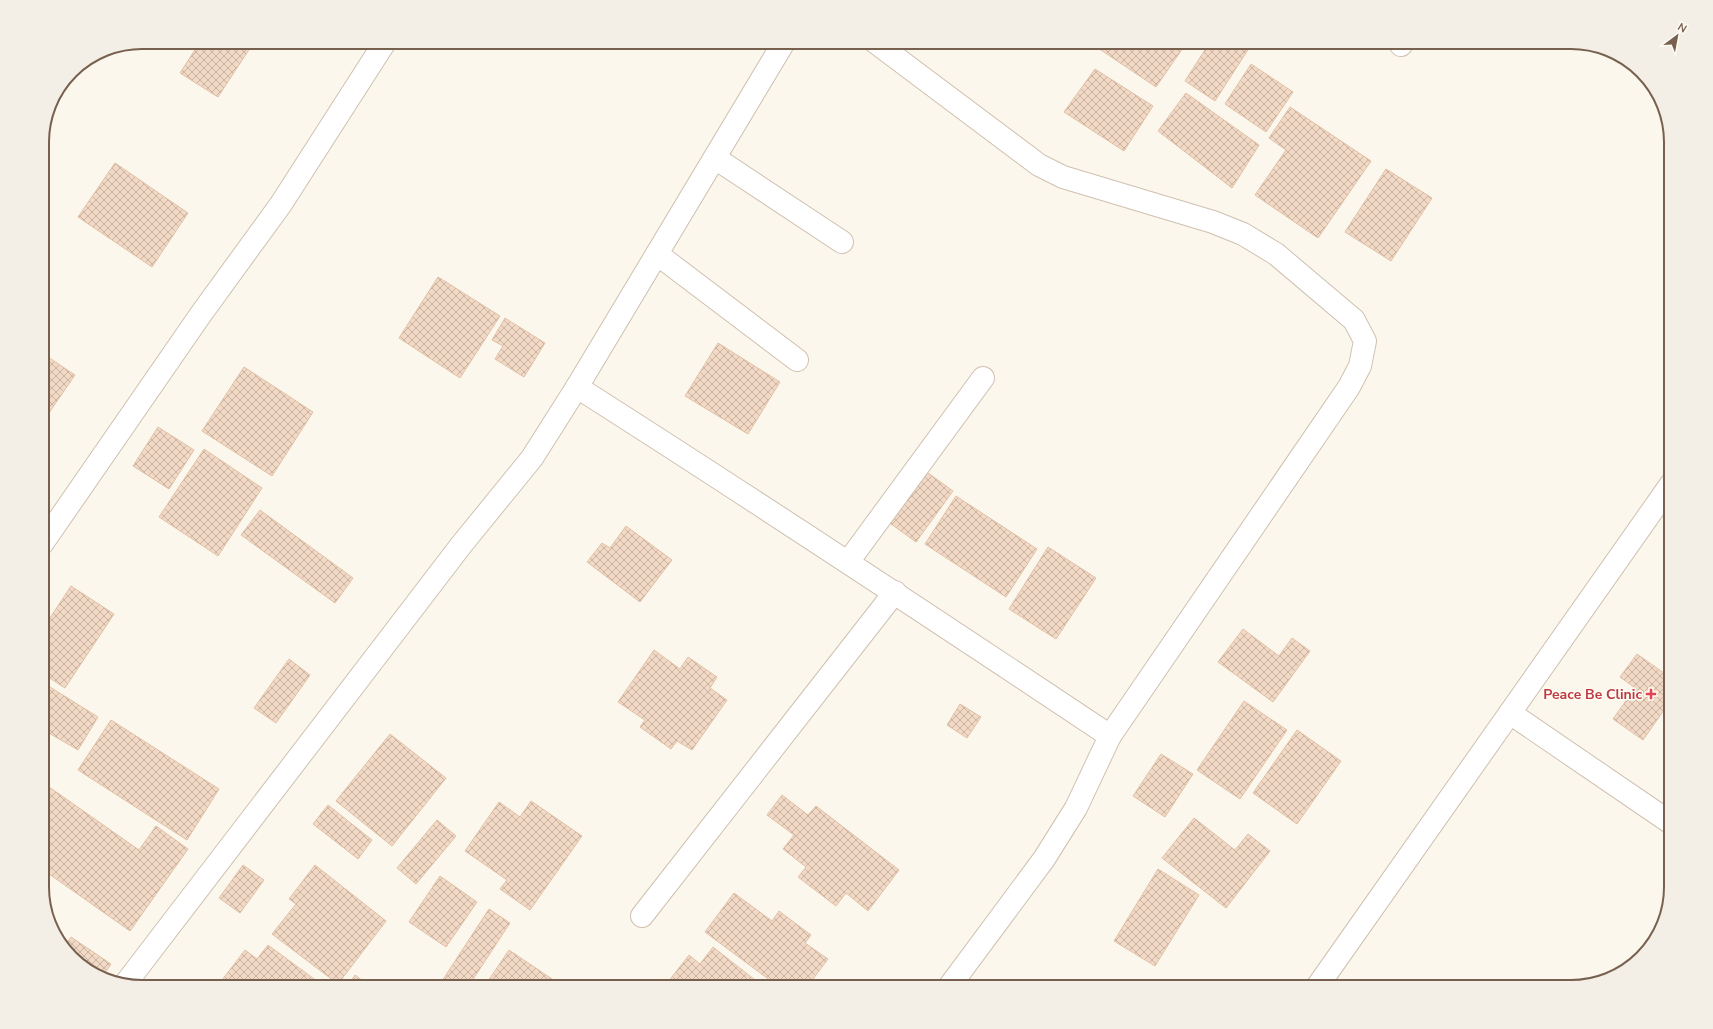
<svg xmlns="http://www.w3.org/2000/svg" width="1713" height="1029" viewBox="0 0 1713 1029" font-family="'Nunito Sans',sans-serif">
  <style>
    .building { fill: url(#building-cross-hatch); stroke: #e3c1a5 }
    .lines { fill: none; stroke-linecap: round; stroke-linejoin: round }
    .minor-casing { stroke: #cfc0b1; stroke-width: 24 }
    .minor { stroke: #fff; stroke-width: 22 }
    .health-dot { fill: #e0444e; stroke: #fefbf3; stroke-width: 1.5 }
    .labels { text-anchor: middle; stroke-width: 3; stroke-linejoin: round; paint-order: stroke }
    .health-label { font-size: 14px; font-weight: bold; fill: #be3a42; stroke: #fefbf3; text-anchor: end }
    .rim { fill: none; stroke: #78604f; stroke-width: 2 }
  </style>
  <defs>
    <pattern id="building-cross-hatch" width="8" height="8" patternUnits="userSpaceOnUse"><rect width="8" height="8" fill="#f1d9c5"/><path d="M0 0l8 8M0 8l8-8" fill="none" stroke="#c8b3a2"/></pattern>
  </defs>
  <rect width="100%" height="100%" fill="#fcf7ec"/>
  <g class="building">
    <polygon points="200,42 254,42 218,97 180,73"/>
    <polygon points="1089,42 1187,42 1156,87"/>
    <polygon points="1210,42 1253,42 1215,101 1185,81"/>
    <polygon points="1251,64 1293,92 1266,132 1225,104"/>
    <polygon points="1095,69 1153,106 1124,151 1064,112"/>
    <polygon points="1186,93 1259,145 1232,188 1158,131"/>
    <polygon points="1290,107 1371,161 1318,238 1255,195 1286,150 1269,138"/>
    <polygon points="115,163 188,213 152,267 78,217"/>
    <polygon points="1386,169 1432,198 1391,261 1345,232"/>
    <polygon points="438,277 500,316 460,378 399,338"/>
    <polygon points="505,318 545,343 524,377 495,359 503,346 492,340"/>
    <polygon points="718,343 780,382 748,434 685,396"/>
    <polygon points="42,353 75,375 42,423"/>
    <polygon points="244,367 313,412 272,476 202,431"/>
    <polygon points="158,427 194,450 169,489 133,466"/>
    <polygon points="204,449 262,488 218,556 159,517"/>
    <polygon points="924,470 953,491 916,542 887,521"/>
    <polygon points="956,496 1037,549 1006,597 925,544"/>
    <polygon points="260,510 353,578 335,603 241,535"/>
    <polygon points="626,526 672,560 640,602 587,562 602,543 610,548"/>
    <polygon points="1048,547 1096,578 1056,639 1009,609"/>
    <polygon points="71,586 114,614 65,688 42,673 42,630"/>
    <polygon points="1243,629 1279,656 1292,638 1310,651 1273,702 1218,662"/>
    <polygon points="654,650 680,669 688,657 717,677 710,688 727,700 692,750 677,741 671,749 640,727 645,720 618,702"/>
    <polygon points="1637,654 1671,678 1671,700 1643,740 1613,719 1635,688 1620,677"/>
    <polygon points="289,659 310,675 276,723 254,708"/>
    <polygon points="42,682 98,717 78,750 42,729"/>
    <polygon points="1244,701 1287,730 1240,799 1197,770"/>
    <polygon points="960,704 981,717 967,738 947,725"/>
    <polygon points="111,720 219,789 187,840 78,770"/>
    <polygon points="1297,730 1341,761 1297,824 1253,793"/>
    <polygon points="390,734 446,778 392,846 336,801"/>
    <polygon points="1161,754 1193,774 1165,817 1133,796"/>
    <polygon points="42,782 139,850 156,826 188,849 130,931 42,869"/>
    <polygon points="782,795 808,815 816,806 899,870 868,911 846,893 836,906 798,877 806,867 783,849 794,835 767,815"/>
    <polygon points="531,801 582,836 530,910 500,889 507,880 465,851 499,802 520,817"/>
    <polygon points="328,805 372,840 358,859 313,824"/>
    <polygon points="1194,818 1235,850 1248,834 1270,851 1226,908 1162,858"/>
    <polygon points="437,820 456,836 416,884 397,868"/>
    <polygon points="243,865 264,880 240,913 219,898"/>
    <polygon points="315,865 386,921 338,984 272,934 296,904 289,899"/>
    <polygon points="1158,869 1199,895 1155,966 1114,941"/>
    <polygon points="440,876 477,902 446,947 409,922"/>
    <polygon points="734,893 772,921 779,911 811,935 805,943 828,959 807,987 779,987 705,932"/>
    <polygon points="489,909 510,923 468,987 444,987 440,984"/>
    <polygon points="71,937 111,964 103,976 92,973 65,946"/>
    <polygon points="268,945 325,987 232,987 222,980 245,950 257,959"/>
    <polygon points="713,947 764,987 664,987 689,955 700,964"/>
    <polygon points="509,950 564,987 484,987"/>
    <polygon points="355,975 371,987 347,987"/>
  </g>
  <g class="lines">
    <defs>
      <g id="minor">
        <polyline points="875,42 1039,165 1063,177 1213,222 1243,234 1276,254 1354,320 1365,341 1360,366 1349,387 1110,736 1076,808 1044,859 949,987"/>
        <polyline points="1401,45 1403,42"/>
        <polyline points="715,158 842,242"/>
        <polyline points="657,254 797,360"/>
        <path d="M577,387C756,501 933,618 1110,736"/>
        <polyline points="42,544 201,314 281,204 385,42"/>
        <polyline points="848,562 983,378"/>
        <polyline points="1510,713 1671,823"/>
        <polyline points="642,916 895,592"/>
        <polyline points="126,983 462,544 532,458 577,387 784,42"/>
        <polyline points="1317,987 1671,484"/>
      </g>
    </defs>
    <use href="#minor" class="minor-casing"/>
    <use href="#minor" class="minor"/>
  </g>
  <path class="health-dot" d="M1649 688h4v4h4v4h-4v4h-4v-4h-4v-4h4z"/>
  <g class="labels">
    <g class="health-label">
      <text x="1642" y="699">Peace Be Clinic</text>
    </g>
  </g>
  <path d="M0 0H1713V1029H0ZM142 49H1571A93 93 0 0 1 1664 142V887A93 93 0 0 1 1571 980H142A93 93 0 0 1 49 887V142A93 93 0 0 1 142 49Z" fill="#f3efe6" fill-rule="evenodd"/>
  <path class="rim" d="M142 49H1571A93 93 0 0 1 1664 142V887A93 93 0 0 1 1571 980H142A93 93 0 0 1 49 887V142A93 93 0 0 1 142 49Z"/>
  <g transform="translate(1677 36) rotate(32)" stroke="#fefbf3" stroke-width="3" paint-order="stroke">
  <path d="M0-3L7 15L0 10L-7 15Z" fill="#78604f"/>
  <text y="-6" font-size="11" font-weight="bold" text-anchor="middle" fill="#78604f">N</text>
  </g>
</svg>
